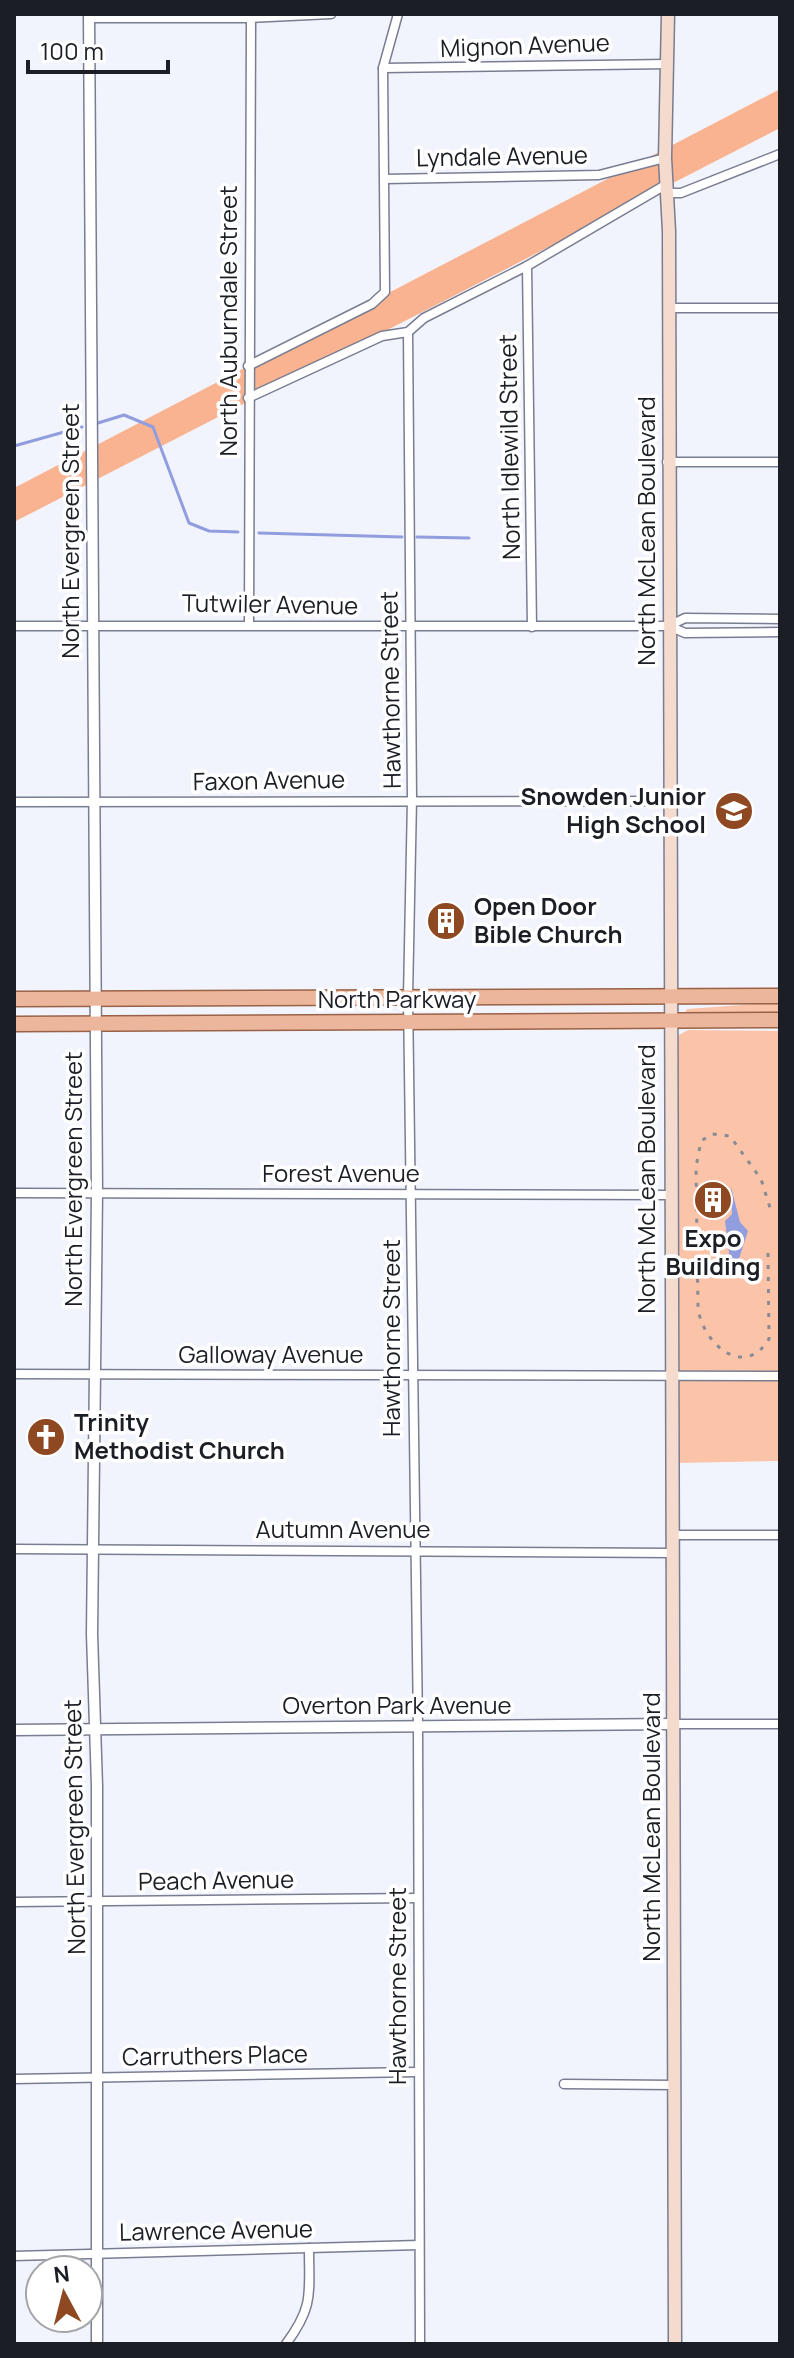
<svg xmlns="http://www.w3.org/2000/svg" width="794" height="2358" viewBox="0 0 794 2358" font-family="Manrope,sans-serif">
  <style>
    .green { fill: #fbc4a9 }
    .forest { fill: #fab390 }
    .water { fill: #909dde }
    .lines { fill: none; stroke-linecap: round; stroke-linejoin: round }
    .stream { stroke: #909dde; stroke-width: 3 }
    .minor-casing { stroke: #797d91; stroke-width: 11 }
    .tertiary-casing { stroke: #797d91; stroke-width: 13 }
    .secondary-casing { stroke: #797d91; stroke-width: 15 }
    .primary-casing { stroke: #996247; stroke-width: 17 }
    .minor { stroke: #fff; stroke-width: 8 }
    .tertiary { stroke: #fff; stroke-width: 10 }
    .secondary { stroke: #f5dbcd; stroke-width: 12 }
    .primary { stroke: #ebb69b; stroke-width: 14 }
    .rail { stroke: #898b94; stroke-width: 3; stroke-dasharray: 4 8; stroke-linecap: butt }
    .labels { text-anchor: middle; stroke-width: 7; stroke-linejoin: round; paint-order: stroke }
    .street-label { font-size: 24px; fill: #1c1e26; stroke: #fff }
    .poi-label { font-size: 24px; font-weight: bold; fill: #1c1e26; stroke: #fff; text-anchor: start }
  </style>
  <rect width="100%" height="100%" fill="#f2f4fd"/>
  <g class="green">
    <polygon points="755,1004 780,1004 780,1016 683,1016 687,1009"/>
    <polygon points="688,1030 780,1031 780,1461 676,1463 676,1054 679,1035"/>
  </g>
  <polygon class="forest" points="780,89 780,128 14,522 14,488"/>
  <polygon class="water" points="731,1187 740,1222 748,1231 738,1262 730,1261 725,1221 732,1214"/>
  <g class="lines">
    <g class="stream">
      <polyline points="98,423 124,415 153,427 189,523 209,531 238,532"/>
      <polyline points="14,446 82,427"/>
      <polyline points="259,533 402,537"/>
      <polyline points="417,537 469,538"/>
    </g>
    <defs>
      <g id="minor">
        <polyline points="89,18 251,18 331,14"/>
        <polyline points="383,68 668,64"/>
        <polyline points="385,179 599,175 665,158"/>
        <polyline points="668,193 681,193 780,154"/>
        <polyline points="527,266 532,627"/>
        <polyline points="669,308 780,308"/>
        <polyline points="408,332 412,799 408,997 418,1726 420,2344"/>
        <polyline points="248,366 372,304 385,292 383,68 398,14"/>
        <polyline points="248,398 382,336 408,332 424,318 527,266 667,184"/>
        <polyline points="667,462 780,462"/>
        <polyline points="249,624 251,18"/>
        <polyline points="14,626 669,626 685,633 780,632"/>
        <polyline points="669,626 685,618 780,619"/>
        <polyline points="14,802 669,801"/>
        <polyline points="14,1193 669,1195"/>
        <polyline points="14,1374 780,1376"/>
        <polyline points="672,1535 780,1535"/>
        <polyline points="14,1549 673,1553"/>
        <polyline points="673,1724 780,1724"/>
        <polyline points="14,1902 418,1898"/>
        <polyline points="14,2079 417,2072"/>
        <polyline points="564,2084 674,2085"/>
        <polyline points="14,2256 419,2245"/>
        <path d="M286,2344C314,2306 309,2294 309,2248"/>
      </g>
      <g id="tertiary">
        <polyline points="89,14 97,1193 92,1634 97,1786 97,2344"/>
        <polyline points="14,1730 673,1724"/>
      </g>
      <path id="secondary" d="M668,14L665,158L669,231C669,935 668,1639 675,2344"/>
      <g id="primary">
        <polyline points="14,999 780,996"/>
        <polyline points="14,1024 780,1020"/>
      </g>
    </defs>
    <use href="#minor" class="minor-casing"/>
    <use href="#tertiary" class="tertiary-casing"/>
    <use href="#secondary" class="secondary-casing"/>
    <use href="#primary" class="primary-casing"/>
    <use href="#minor" class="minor"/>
    <use href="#tertiary" class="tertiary"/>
    <use href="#secondary" class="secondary"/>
    <use href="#primary" class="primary"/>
    <path class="rail" d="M768,1253L769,1339C745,1379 703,1345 698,1308L696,1167L701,1141L712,1134L730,1136L761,1179L772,1214"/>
  </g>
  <defs>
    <symbol id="school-disc" viewBox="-11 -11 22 22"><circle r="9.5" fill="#8f4922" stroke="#fff"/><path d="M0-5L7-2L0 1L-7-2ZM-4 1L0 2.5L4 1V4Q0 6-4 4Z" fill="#fff"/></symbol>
    <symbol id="building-disc" viewBox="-11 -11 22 22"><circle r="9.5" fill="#8f4922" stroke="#fff"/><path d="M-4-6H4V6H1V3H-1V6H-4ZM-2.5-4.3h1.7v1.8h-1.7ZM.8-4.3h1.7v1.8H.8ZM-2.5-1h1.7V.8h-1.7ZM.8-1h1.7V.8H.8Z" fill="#fff"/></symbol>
    <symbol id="church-disc" viewBox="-11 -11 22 22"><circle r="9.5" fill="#8f4922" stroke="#fff"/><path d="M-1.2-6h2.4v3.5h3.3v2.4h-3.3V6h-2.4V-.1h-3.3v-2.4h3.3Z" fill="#fff"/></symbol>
  </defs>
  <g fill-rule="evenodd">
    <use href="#school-disc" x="712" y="789" width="44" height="44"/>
    <use href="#building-disc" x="424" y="899" width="44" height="44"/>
    <use href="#building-disc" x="691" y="1178" width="44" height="44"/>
    <use href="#church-disc" x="24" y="1415" width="44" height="44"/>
  </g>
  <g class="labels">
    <g class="street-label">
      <text transform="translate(525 46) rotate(-2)" y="8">Mignon Avenue</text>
      <text transform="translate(502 157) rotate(-1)" y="8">Lyndale Avenue</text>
      <text transform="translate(229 321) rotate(-90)" y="8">North Auburndale Street</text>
      <text transform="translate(510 447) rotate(-91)" y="8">North Idlewild Street</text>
      <text transform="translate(71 531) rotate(-90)" y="8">North Evergreen Street</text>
      <text transform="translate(647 531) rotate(-90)" y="8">North McLean Boulevard</text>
      <text transform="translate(270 605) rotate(1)" y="8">Tutwiler Avenue</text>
      <text transform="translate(391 690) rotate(-91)" y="8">Hawthorne Street</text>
      <text transform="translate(269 781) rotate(-1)" y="8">Faxon Avenue</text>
      <text x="397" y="1008">North Parkway</text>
      <text x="341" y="1182">Forest Avenue</text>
      <text transform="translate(74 1179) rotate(-90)" y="8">North Evergreen Street</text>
      <text transform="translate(647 1179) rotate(-90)" y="8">North McLean Boulevard</text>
      <text transform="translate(392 1338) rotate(-90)" y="8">Hawthorne Street</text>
      <text x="271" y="1363">Galloway Avenue</text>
      <text x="343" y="1538">Autumn Avenue</text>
      <text x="397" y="1714">Overton Park Avenue</text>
      <text transform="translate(75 1827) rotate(-91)" y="8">North Evergreen Street</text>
      <text transform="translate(652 1827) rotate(-90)" y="8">North McLean Boulevard</text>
      <text transform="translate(216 1881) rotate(-1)" y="8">Peach Avenue</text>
      <text transform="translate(398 1986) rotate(-90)" y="8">Hawthorne Street</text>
      <text transform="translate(215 2056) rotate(-1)" y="8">Carruthers Place</text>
      <text transform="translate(216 2231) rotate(-1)" y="8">Lawrence Avenue</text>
    </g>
    <g class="poi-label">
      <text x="706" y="805" text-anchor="end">Snowden Junior<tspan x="706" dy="28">High School</tspan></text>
      <text x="474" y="915">Open Door<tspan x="474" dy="28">Bible Church</tspan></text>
      <text x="713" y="1247" text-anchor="middle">Expo<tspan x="713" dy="28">Building</tspan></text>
      <text x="74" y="1431">Trinity<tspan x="74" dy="28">Methodist Church</tspan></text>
    </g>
  </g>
  <rect width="794" height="2358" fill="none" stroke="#1c1e26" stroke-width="32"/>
  <g transform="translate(64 2294) rotate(353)"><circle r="38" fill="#ffffff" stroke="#a4a5a8" stroke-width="2"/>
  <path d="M0-6L14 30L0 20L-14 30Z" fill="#8f4922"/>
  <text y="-12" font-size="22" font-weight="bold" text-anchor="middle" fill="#1c1e26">N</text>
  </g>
  <path d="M28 60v12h140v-12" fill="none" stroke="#1c1e26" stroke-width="4"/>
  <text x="40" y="60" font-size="24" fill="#1c1e26" stroke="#ffffff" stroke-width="6" paint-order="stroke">100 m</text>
</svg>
